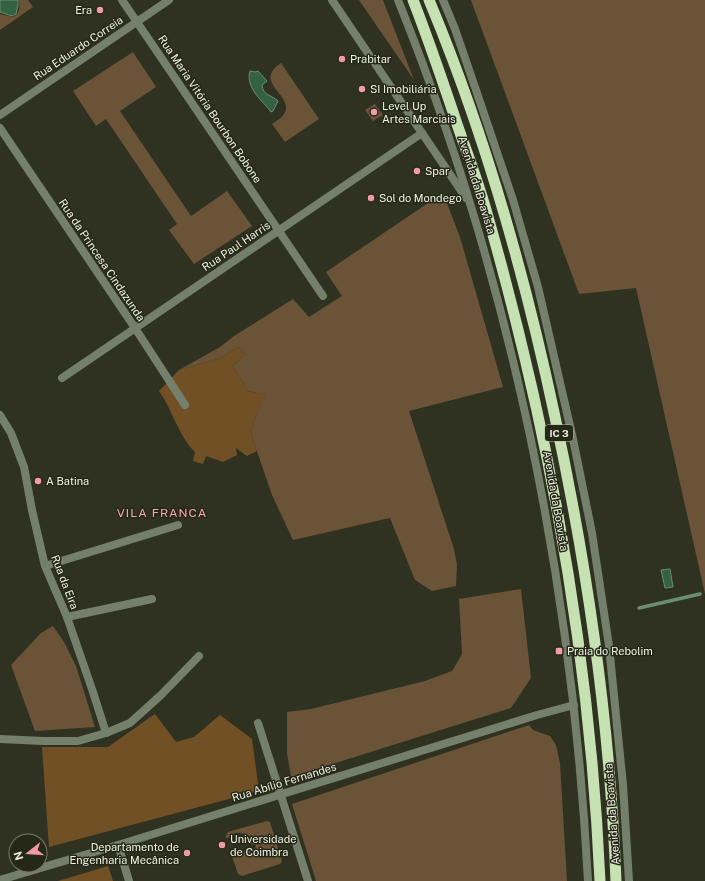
<svg xmlns="http://www.w3.org/2000/svg" width="705" height="881" viewBox="0 0 705 881" font-family="'Public Sans',sans-serif">
  <style>
    .green { fill: #6a5337 }
    .forest { fill: #725025 }
    .water { fill: #326241; stroke: #6b8d72 }
    .lines { fill: none; stroke-linecap: round; stroke-linejoin: round }
    .stream { stroke: #6b8d72; stroke-width: 3.5 }
    .minor { stroke: #74806c; stroke-width: 8 }
    .trunk { stroke: #c6e1b2; stroke-width: 11 }
    .poi-dot { fill: #f39aa8; stroke: #262817; stroke-width: 1.5 }
    .labels { text-anchor: middle; stroke-width: 3; stroke-linejoin: round; paint-order: stroke }
    .shield { fill: #262817; stroke: #b3b5a8; stroke-width: 1 }
    .shield-label { font-size: 10px; font-weight: bold; fill: #f0f1e6 }
    .poi-label { font-size: 11px; fill: #f0f1e6; stroke: #262817; text-anchor: start }
    .street-label { font-size: 11px; fill: #f0f1e6; stroke: #262817 }
    .neighbourhood-label { font-size: 12px; letter-spacing: 1px; fill: #f9a5b2; stroke: #262817 }
  </style>
  <rect width="100%" height="100%" fill="#303221"/>
  <g class="green">
    <path d="M19,0H28L33,7L0,30V14L13,17C20,13 20,8 19,0Z"/>
    <polygon points="359,0 383,0 414,80"/>
    <polygon points="471,0 705,0 705,594 636,288 579,294"/>
    <polygon points="133,52 156,87 120,111 191,216 227,191 252,226 194,264 169,230 177,224 106,119 96,126 73,91"/>
    <path d="M281,63L319,119L285,142L272,124C276,121 282,118 284,114C296,96 251,83 281,63Z"/>
    <polygon points="375,104 383,115 373,121 365,110"/>
    <polygon points="443,193 460,237 503,387 409,411 454,549 457,565 456,586 432,591 415,580 390,518 293,540 272,495 251,434 256,415 266,395 248,391 233,366 245,354 238,347 221,358 179,370 220,347 234,336 293,299 309,317 342,296 326,272"/>
    <polygon points="521,589 531,678 511,708 291,777 287,753 287,712 311,709 425,681 452,671 462,654 459,599"/>
    <polygon points="53,626 64,642 76,666 95,727 35,731 11,665 41,633"/>
    <polygon points="529,725 533,730 550,736 556,745 560,763 567,881 316,881 292,804"/>
    <path d="M267,821L270,822L282,861L280,864L242,876L238,874L230,850C236,855 244,854 248,848L255,850L256,845L250,844L247,836C240,831 233,831 227,839L226,836L228,832Z"/>
  </g>
  <g class="forest">
    <path d="M238,347L245,354L233,366L248,391L267,395L256,415L251,434L257,451L247,456L236,448L237,455L223,462L206,456L203,464L193,461L195,452C179,437 172,409 159,391L179,370L221,358Z"/>
    <polygon points="155,714 176,742 194,737 220,715 252,739 259,791 49,847 42,747 108,747"/>
    <polygon points="108,866 113,881 58,881"/>
  </g>
  <g class="water">
    <polygon points="0,0 18,0 18,6 16,14 12,16 0,12"/>
    <path d="M250,71L255,72L258,71L267,81L262,85C263,96 272,95 278,101L273,111L271,112C263,101 245,88 250,71Z"/>
    <polygon points="670,569 673,587 665,588 661,570"/>
  </g>
  <g class="lines">
    <polyline class="stream" points="639,608 700,594"/>
    <g class="minor">
      <polyline points="122,0 323,296"/>
      <polyline points="332,0 466,198"/>
      <path d="M398,0C511,280 572,580 588,881"/>
      <polyline points="443,0 455,29 477,93 513,200 538,287 573,439 592,533 609,646 623,785 629,881"/>
      <polyline points="0,115 169,0"/>
      <polyline points="0,128 135,328 185,405"/>
      <polyline points="62,378 422,133"/>
      <polyline points="0,415 11,433 24,467 32,510 45,566 67,617 93,692 106,733"/>
      <polyline points="45,566 178,525"/>
      <polyline points="67,617 152,599"/>
      <polyline points="258,723 308,881"/>
      <polyline points="0,739 43,741 78,741 106,733 130,723 161,695 199,656"/>
      <polyline points="118,845 129,881"/>
      <polyline points="0,880 118,845 537,715 574,705"/>
    </g>
    <g class="trunk">
      <path d="M413,0C429,41 443,82 457,124C467,153 478,181 486,210C549,429 590,654 600,881"/>
      <path d="M429,0C485,134 525,275 555,417C588,570 610,725 616,881"/>
    </g>
  </g>
  <g class="poi-dot">
    <circle cx="100" cy="10" r="4"/>
    <circle cx="342" cy="59" r="4"/>
    <circle cx="362" cy="89" r="4"/>
    <circle cx="374" cy="112" r="4"/>
    <circle cx="417" cy="171" r="4"/>
    <circle cx="371" cy="198" r="4"/>
    <circle cx="38" cy="481" r="4"/>
    <rect x="555" y="647" width="8" height="8" rx="2"/>
    <circle cx="222" cy="845" r="4"/>
    <circle cx="187" cy="853" r="4"/>
  </g>
  <g class="labels">
    <rect class="shield" x="545" y="425" width="28" height="16" rx="3"/>
    <g class="shield-label">
      <text x="559" y="437">IC 3</text>
    </g>
    <g class="poi-label">
      <text x="92" y="14" text-anchor="end">Era</text>
      <text x="350" y="63">Prabitar</text>
      <text x="370" y="93">SI Imobiliária</text>
      <text x="382" y="110">Level Up<tspan x="382" dy="13">Artes Marciais</tspan></text>
      <text x="425" y="175">Spar</text>
      <text x="379" y="202">Sol do Mondego</text>
      <text x="46" y="485">A Batina</text>
      <text x="567" y="655">Praia do Rebolim</text>
      <text x="230" y="843">Universidade<tspan x="230" dy="13">de Coimbra</tspan></text>
      <text x="179" y="851" text-anchor="end">Departamento de<tspan x="179" dy="13">Engenharia Mecânica</tspan></text>
    </g>
    <g class="street-label">
      <text transform="translate(78 48) rotate(-34)" y="4">Rua Eduardo Correia</text>
      <text transform="translate(210 109) rotate(56)" y="4">Rua Maria Vitória Bourbon Bobone</text>
      <text transform="translate(477 185) rotate(73)" y="4">Avenida da Boavista</text>
      <text transform="translate(236 246) rotate(-34)" y="4">Rua Paul Harris</text>
      <text transform="translate(102 260) rotate(56)" y="4">Rua da Princesa Cindazunda</text>
      <text transform="translate(556 501) rotate(80)" y="4">Avenida da Boavista</text>
      <text transform="translate(65 582) rotate(69)" y="4">Rua da Eira</text>
      <text transform="translate(284 782) rotate(-17)" y="4">Rua Abílio Fernandes</text>
      <text transform="translate(612 814) rotate(-94)" y="4">Avenida da Boavista</text>
    </g>
    <g class="neighbourhood-label">
      <text x="162" y="517">VILA FRANCA</text>
    </g>
  </g>
  <g transform="translate(28 853) rotate(253)"><circle r="19" fill="#262817" stroke="#77786a"/>
  <path d="M0-3L7 15L0 10L-7 15Z" fill="#f39aa8"/>
  <text y="-6" font-size="11" font-weight="bold" text-anchor="middle" fill="#f0f1e6">N</text>
  </g>
</svg>
